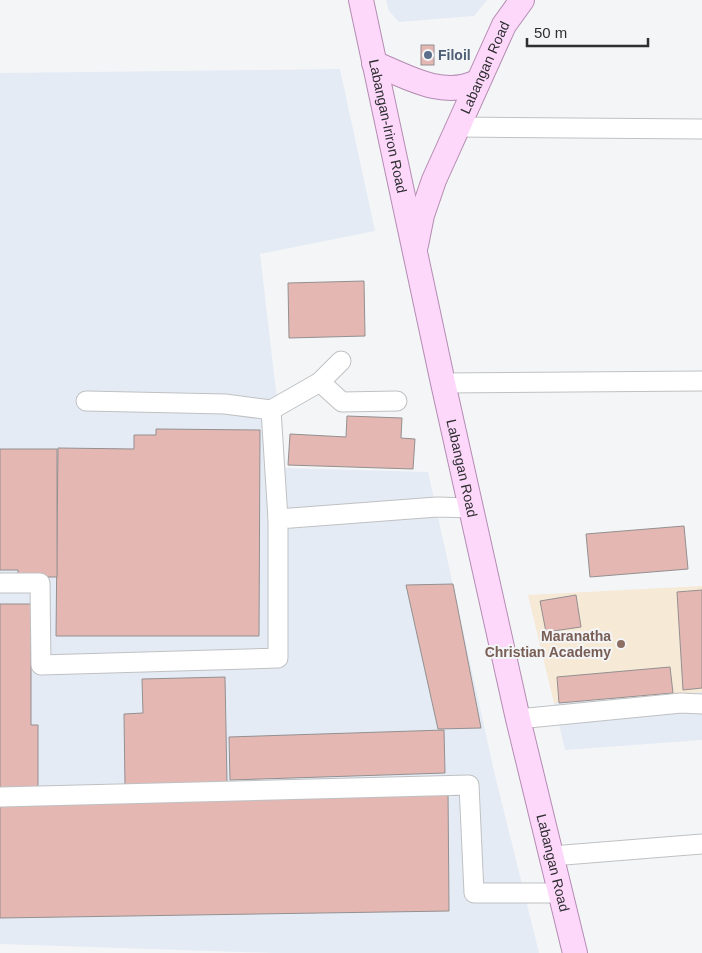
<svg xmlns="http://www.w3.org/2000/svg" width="702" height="953" viewBox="0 0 702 953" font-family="Helvetica,sans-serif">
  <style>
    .built { fill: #e5ebf4 }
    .education { fill: #f6e9d5 }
    .building { fill: #e5b7b3; stroke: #939090 }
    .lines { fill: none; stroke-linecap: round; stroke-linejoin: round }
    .minor-casing { stroke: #bfc1c3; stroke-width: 21 }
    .major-casing { stroke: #b48cb2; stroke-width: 26 }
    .minor { stroke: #fff; stroke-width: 19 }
    .major { stroke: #fdd8fb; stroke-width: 24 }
    .service-dot { fill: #5c6f8a; stroke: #f4f5f7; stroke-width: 2 }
    .education-dot { fill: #8d6e63; stroke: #f4f5f7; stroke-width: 2 }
    .labels { text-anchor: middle; stroke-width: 4; stroke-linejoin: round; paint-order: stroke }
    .service-label { font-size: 14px; font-weight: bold; fill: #4e5e75; stroke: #f4f5f7; text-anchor: start }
    .street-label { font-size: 14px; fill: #2e2f30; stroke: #f4f5f7 }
    .education-label { font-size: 14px; font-weight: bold; fill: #785e54; stroke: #f4f5f7; text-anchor: end }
  </style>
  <rect width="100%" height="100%" fill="#f4f5f7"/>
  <g class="built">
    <polygon points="386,0 487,0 474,16 399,22 389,11"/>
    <polygon points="340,69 375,231 260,254 285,468 428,472 494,771 539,953 274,953 0,944 0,73"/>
    <polygon points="702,692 702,740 565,750 554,703"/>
  </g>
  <polygon class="education" points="702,586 702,692 554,703 528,595"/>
  <g class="building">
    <rect x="421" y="45" width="13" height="20"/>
    <polygon points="364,281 365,336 289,338 288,283"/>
    <polygon points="347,416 402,418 401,438 415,439 413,469 288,465 290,434 346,437"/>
    <polygon points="156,429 260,430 259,636 56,636 58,448 134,449 134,435 156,435"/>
    <polygon points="0,449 57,449 57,577 18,577 18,570 0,570"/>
    <polygon points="684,526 688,569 590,577 586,534"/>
    <polygon points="453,584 481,728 438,729 406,585"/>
    <polygon points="702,590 702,688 683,690 677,592"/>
    <polygon points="576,595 581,627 546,632 540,601"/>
    <polygon points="0,604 31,604 31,725 38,725 38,788 0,788"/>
    <polygon points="670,667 673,693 559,703 557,677"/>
    <polygon points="225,677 227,783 125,786 124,714 143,713 142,679"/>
    <polygon points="444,730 445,773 230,780 229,737"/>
    <polygon points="448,789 449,911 0,918 0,800"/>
  </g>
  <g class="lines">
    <defs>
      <g id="minor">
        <polyline points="458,127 702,129"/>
        <polyline points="320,382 342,402 397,401"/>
        <polyline points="443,383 702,381"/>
        <polyline points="86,401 225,404 271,410 320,382 341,361"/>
        <polyline points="271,410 278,519"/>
        <polyline points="0,583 40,583 41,665 278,658 278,519 437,507 472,508"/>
        <polyline points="518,719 681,703 702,704"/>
        <polyline points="0,797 469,785 474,893 560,893"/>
        <polyline points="552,856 702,844"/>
      </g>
      <g id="major">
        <path id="s1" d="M361,0L443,383L518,719L575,953"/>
        <path d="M374,63C405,76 443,99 477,82"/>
        <path id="s2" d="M416,245L422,215L434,180L504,25L522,0"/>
      </g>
    </defs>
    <use href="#minor" class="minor-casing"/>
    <use href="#major" class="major-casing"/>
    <use href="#minor" class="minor"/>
    <use href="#major" class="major"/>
  </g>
  <circle class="service-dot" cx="428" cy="55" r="5"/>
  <circle class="education-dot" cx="621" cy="644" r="5"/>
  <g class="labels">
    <g class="service-label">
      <text x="438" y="60">Filoil</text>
    </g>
    <g class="street-label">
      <text dy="5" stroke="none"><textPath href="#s2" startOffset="191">Labangan Road</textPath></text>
      <text dy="5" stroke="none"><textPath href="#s1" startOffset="129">Labangan-Iriron Road</textPath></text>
      <text dy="5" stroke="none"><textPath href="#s1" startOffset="479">Labangan Road</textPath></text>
      <text dy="5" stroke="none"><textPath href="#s1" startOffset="884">Labangan Road</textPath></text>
    </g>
    <g class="education-label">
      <text x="611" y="641">Maranatha<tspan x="611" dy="16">Christian Academy</tspan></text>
    </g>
  </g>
  <path d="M527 38v8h121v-8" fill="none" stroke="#2e2f30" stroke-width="2.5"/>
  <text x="534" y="38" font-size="15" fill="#2e2f30" stroke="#f4f5f7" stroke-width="4" paint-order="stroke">50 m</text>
</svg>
